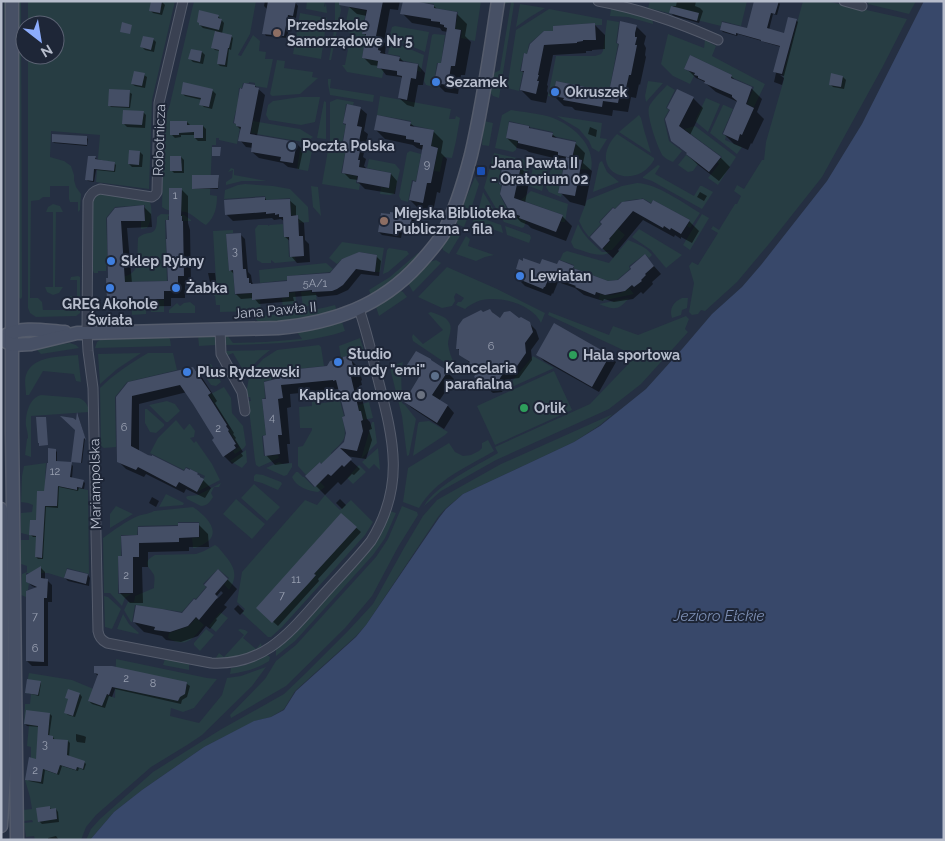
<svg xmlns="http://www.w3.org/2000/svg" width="945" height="841" viewBox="0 0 945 841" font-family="Raleway,sans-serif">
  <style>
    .green { fill: #273d43 }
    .water { fill: #38486a }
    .shadow { fill: #0007; fill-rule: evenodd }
    .building { fill: #444e65 }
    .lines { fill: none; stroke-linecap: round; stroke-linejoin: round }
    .street-casing { stroke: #555c6c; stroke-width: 11 }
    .secondary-casing { stroke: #555c6c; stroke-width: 15 }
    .street { stroke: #3a4152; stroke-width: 9 }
    .secondary { stroke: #475065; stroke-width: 12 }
    .education-dot { fill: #8d6e63; stroke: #1e2637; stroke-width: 2 }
    .shop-dot { fill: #3f7fe0; stroke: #1e2637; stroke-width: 2 }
    .service-dot { fill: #5c6f8a; stroke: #1e2637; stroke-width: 2 }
    .transit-dot { fill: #1a4fb4; stroke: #1e2637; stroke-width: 2 }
    .leisure-dot { fill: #2e9e5b; stroke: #1e2637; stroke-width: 2 }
    .worship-dot { fill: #6b7280; stroke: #1e2637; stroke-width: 2 }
    .labels { text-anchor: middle; stroke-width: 4; stroke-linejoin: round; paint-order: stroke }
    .number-label { font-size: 11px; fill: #9aa1b2 }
    .poi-label { font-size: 14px; font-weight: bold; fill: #b7bdcc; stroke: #1e2637; text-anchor: start }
    .street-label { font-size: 14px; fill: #b7bdcc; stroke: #1e2637 }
    .water-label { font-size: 15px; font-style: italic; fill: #7d8fb4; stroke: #1e2637 }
  </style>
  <rect width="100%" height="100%" fill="#252f42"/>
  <g class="green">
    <polygon points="4,1 6,1 7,297 5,297"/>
    <polygon points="18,1 21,1 22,297 21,299 18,297"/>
    <polygon points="28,1 175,1 152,100 149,189 96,182 100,135 51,131 50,157 64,161 71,166 74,175 74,180 76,187 81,194 80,210 78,212 78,202 70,202 69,199 69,186 50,186 50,197 43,197 39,200 31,201 30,298 38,298 42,302 43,310 66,310 66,302 69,300 70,296 77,296 77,280 70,280 71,277 78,276 80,277 80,313 76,316 36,317 30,313 28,308 28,55 55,55 55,25 28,25"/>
    <path d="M194,1H256L250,34L238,55L241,56L253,35L260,41L259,51L266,52L265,59H273L267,88L255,86V83L249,82V83H243L242,88H239L238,99L240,100L238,110H236L233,123L236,124V126L240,127L237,144L219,140V138H216V145H212L210,195L217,196C217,207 215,217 206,225C199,222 192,213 185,212C177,210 169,213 162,207L164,122L170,104Z"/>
    <polygon points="307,1 325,1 324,6 325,7 326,3 327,13 306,9"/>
    <polygon points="335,1 339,1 341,10 331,60 329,60 335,24"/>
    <polygon points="416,1 481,1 475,41 461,38 462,30 455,29 458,12 434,8 434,4"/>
    <polygon points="504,1 513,1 514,4 499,98 493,96 490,92 492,74 500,70 511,2 504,4"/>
    <polygon points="650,1 747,1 741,26 722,21 721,26 648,8"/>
    <polygon points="803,1 826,1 907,19 882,68 822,177 773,239 737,282 705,311 701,310 698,314 692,315 689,312 694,283 689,266 692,262 698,265 718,233 711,229 713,226 719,230 735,204 737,204 741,196 734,191 737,185 744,189 762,160 764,160 766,142 784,79 783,74"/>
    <polygon points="869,1 916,1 909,14 868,4"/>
    <polygon points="520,4 545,8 530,17 516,27"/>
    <polygon points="349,7 366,11 362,34 366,35 362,58 378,61 377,68 384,70 382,78 347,72 342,65 345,65 351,33 344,31"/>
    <polygon points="549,9 602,19 602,25 595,25 595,23 553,26 553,31 544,31 529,44 527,54 524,53 520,71 523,72 519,91 507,88 516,30"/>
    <path d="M611,9C618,10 649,15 652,20C653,21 653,23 653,24L628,17L610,16Z"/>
    <polygon points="300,13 327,18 321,59 293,54"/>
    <polygon points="607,20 619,22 616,43 618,44 609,92 556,81 553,97 548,96 556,56 595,56 601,54 603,51"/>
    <polygon points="395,26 429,32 425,52 392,38 390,35 392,27"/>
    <polygon points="434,34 445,35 441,63 437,63 434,82 440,84 439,88 426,85 424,81 432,35"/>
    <polygon points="668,34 704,48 705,40 716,46 712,56 765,84 754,107 747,104 754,87 731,77 732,75 690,55 684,69 695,74 690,84 673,76 661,64"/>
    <polygon points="393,42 424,55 421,72 417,71 419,64 400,60 400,56 388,54 390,44"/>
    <polygon points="277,60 285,61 284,68 313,72 312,77 318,78 300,94 272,96 270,94"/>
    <polygon points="328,79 331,79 330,88 374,95 373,102 330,95 328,84"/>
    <polygon points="648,81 663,83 646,102 645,96"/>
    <path d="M667,85L675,90L666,108L669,110L664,119L669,141L682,151L673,162C670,161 666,159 663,156C658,149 646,115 649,107C651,101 662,91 667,85Z"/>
    <polygon points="380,96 451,109 449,119 455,119 456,116 460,118 456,141 452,158 443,157 440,172 434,171 438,147 431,146 434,130 411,125 411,121 377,115"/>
    <polygon points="300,97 320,97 315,122 301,125 269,120 266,115 268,105 273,101"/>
    <polygon points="706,98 720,104 708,132 695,121"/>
    <polygon points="337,99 354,102 353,105 346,104 343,124 346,125 341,148 346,149 341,173 357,176 356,183 360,184 359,190 322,184 330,139 330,102"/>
    <polygon points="324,101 326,102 326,139 317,138"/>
    <polygon points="723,105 724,105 733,109 722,134 726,136 725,140 742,147 737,154 710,133"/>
    <path d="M511,110C522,112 543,114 553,118C574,126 596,146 591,170L581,169L583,160L573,158L576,141L553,136V132L530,127V126L509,121L506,138L518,141L516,150L513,152L495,148L502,115Z"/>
    <polygon points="639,115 641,118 644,130 651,153 619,132"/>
    <polygon points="557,116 602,123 600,138 607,139 599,152 592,148 589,141 579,129"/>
    <polygon points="253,121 300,129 313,137 309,140 303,142 251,133"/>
    <polygon points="484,121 493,123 489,146 482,145"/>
    <polygon points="695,126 736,157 718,185 708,178 719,164 717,162 722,157 684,129"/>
    <path d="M617,134L654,158V160C637,189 596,176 608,147C610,142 613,138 617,134Z"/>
    <polygon points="300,149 312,151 308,171 297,169"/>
    <polygon points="410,151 421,154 416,181 412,180 408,202 401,200 399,196 407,153"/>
    <polygon points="494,153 526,160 529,165 527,176 520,174 521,166 502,163 498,184 501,185 500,195 509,213 520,217 519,218 526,221 524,227 522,228 504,222 484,188"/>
    <polygon points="686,155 698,164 693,171 688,172 678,165"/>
    <polygon points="369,159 395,164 400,170 394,194 390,195 380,194 381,187 389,188 391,173 367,168"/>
    <polygon points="602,161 607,172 619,182 593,192 599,164 600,162"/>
    <polygon points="534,162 548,166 542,191 529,186"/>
    <polygon points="658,165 660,166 655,174 694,196 700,186 702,186 713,192 702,209 652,181 643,178 643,177"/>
    <polygon points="553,167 563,168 558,193 562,194 561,197 549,192 546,187 551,168"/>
    <polygon points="231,168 234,169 234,175 267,181 242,181 226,185 226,182 232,178 233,170 228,172"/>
    <polygon points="475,177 479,184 472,206 464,227 457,224 457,219"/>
    <path d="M637,183C656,183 683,203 700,213L690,228L687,226L690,220L653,200L651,203L642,198L641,200L638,199L625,201L623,203L621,202L615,209L613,207L599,222L601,224L589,237L583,229L579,221L587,200L622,186Z"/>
    <polygon points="245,184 273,186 290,189 308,207 309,222 299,223 298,215 291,215 290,198 266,200 265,196 224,199 225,190 238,185"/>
    <polygon points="311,186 318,187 321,216 313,207"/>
    <polygon points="531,191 568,204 565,222 561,222 563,215 521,200"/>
    <polygon points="483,192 500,220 478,212"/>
    <path d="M99,194H103L149,200C153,208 152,221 147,228L141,229V221L145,220V205L115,207L106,218L108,266H106V271H98V273H94L93,271V202L96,196Z"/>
    <polygon points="53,204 60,206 63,212 56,212 55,287 63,287 59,293 53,295 47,292 45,287 53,287 53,212 46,212 48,207"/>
    <path d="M161,214L184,215L191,220V221H183L182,216H168V220H165L167,281L119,282V277C128,276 134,274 137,265L138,238C149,228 157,240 157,217Z"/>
    <polygon points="702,214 709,218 690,250 683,245"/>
    <polygon points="476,216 501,225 503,233 476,223 474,229 472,230 470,229 474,218"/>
    <polygon points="283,224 284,237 288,237 289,257 295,257 296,261 275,263 271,260 271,263 262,263 257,260 255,229 258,225 268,225 268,226 270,225"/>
    <path d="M578,224C584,236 592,243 602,252H610C600,259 585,251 574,248L571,242Z"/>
    <polygon points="505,226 530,235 531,238 529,243 507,235"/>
    <polygon points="617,228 625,235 612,250 604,250 603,249 610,241 609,239 612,236 612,234"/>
    <polygon points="639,229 682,255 666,268 651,250 632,237"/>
    <polygon points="233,230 233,233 226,234 229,271 233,271 235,295 252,293 252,300 260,299 261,311 220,312 220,305 216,305 215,296 214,296 213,282 216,281 213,231"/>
    <polygon points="452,232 461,234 449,254 443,250 442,246"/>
    <polygon points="466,236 470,239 468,246 494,255 485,257 476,261 456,254"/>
    <path d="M628,240C638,244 646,247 652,255L649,258L645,254L629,266L630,269L617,280L608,281L573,268L574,265L560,260L563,253L567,251L609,263Z"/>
    <polygon points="342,242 384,248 380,272 375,272 377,255 359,252 345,259 343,258 337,264 329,258"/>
    <polygon points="389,248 407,251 409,254 388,272 383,274 387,250"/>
    <polygon points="418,253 419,255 401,274 371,295 369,290 390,277"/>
    <polygon points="436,260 441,263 413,292 408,283 429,262"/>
    <polygon points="326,263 333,269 330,272 287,276 287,280 260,283 259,270"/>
    <path d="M447,267L497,289L545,313L541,323C534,307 508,298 490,299C481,299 472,303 465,309L456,305L458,302H461L464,298L456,293L454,297L455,301L452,306L442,308L418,297Z"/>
    <path d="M629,288L634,294L601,301L599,299L600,294C609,297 623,294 629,288Z"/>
    <polygon points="399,290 403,292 407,297 379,316 376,307"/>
    <polygon points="311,291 311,293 316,293 317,304 303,307 301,292"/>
    <polygon points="295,292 297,308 283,310 282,298 289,297 289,293"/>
    <path d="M629,298C618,311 614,310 599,304Z"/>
    <path d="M682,298H688L687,308L682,310L681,315L672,318C669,309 673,302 682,298Z"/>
    <polygon points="131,300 146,300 146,314 132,315"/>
    <rect x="151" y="300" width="13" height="12"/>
    <polygon points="190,302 195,306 195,313 169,313 169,310 177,303 180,306 184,303"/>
    <path d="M335,305L337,311C311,317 285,322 258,322L254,316C282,315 308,312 335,305Z"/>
    <path d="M431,312C436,314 445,316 448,321C454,327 448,337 448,344C449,351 451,357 454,363L447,364L413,341L412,337L413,334L423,344L443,330L428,313Z"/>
    <path d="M549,312L609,335L613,326L638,335L686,316L689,319L685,329L688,332L641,384L609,409L496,460L441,491L424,506C436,485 476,466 498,453L495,447L590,404L636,356L548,315Z"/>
    <path d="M93,320H123L128,323C117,326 101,331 93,320Z"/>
    <path d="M342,322L345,331C306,344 266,344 225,345V338L227,335L233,343L265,342L302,339L297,332L321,328Z"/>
    <polygon points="214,335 216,337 216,345 199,346 198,336"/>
    <polygon points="167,336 170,339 171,346 95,348 97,342 103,338"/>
    <polygon points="360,338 365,354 351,359 347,356 341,358 339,346"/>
    <polygon points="70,343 76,345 79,348 41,354 35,348"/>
    <polygon points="319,345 321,347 324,366 279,371 279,378 271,379 271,380 264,381 265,398 262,399 266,435 262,436 264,456 278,455 279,458 259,467 256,465 255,460 248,401 251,401 250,397 247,397 247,388 249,378 255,368 263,359 277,350"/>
    <path d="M270,350C260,358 251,365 247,377L233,353L226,356L225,355V351Z"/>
    <polygon points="141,353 117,369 100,384 98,354"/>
    <path d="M148,353H173L177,370L127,382L115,397L116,447L104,448L101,446L100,388C114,374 131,363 148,353Z"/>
    <path d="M78,355L81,382L76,381L74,374L43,371L29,395H26C26,389 24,381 26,375C33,355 60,357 78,355Z"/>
    <polygon points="533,356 554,368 505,390"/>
    <polygon points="403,362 401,370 402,403 405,405 416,419 409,455 407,456 402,416 390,368 391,366"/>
    <polygon points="208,364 211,364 221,382 216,386 211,385 198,366"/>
    <polygon points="554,371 572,410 495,445 477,406"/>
    <polygon points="224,387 231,398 232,413 243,426 246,445 244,448 235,454 233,451 239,447 229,431 231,429 209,395"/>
    <path d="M338,393L344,416L342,417C347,438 347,438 331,453L332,455L322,464L320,462L306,475L298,466V447L303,446L312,430V428H300L299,407L312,406V397H316V404L330,402V394Z"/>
    <path d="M41,395L79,398C86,401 88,405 89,412L31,416V457L25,455L27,439L28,438C28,433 27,431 26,426C25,415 29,398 41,395Z"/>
    <polygon points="167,401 175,404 180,411 168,422 166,422 149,405"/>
    <polygon points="369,402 373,418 363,420 361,411 359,411 358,405"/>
    <polygon points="145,409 147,409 164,424 164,426 156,433 150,432 145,423"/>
    <polygon points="613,414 600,425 574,442 463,494 445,509 438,517 366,625 356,636 295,691 284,709 271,717 255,721 204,747 142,790 114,812 90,840 86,840 91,829 100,819 153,772 220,730 284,694 306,673 348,631 373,604 404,548 423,516 437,500 501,464"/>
    <polygon points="176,420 184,430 189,424 190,424 195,431 194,437 190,438 194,443 196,441 212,464 220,480 197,492 205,476 186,467 184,470 150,453 158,438"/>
    <polygon points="429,421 448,432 445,435 413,456 418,424 419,422"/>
    <polygon points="372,422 374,422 377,443 361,459"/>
    <path d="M488,440L494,451C467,467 435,480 419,508L403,502L408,468L449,443L455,452L463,456L471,455L479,451L482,448V443Z"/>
    <polygon points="378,448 380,470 374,464 369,469 362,462"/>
    <polygon points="246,450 247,462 242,468 230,461"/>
    <polygon points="279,462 283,464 292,463 292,467 287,475 284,476 266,468"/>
    <polygon points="46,463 45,479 63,481 63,487 77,490 78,488 88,490 89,574 67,568 64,578 48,573 26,573 26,582 29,583 28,590 26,591 26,597 21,595 22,574 27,572 27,566 21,564 21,540 29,540 29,535 21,533 21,513 32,512 33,505 28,503 21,502 22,476 24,466"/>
    <polygon points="359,465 366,472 353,484 347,478"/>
    <path d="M296,472H298L303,477H304L314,487L320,482L325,487L318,492C309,491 296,487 292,477Z"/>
    <polygon points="256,474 263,475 281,482 282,484 278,490 262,483 254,481 254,476"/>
    <path d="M221,483L219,487H214L211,493L213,497C210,502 207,506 201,506L187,499L186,497L188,496L198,495Z"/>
    <polygon points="254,484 280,507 267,521 241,498"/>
    <polygon points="166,494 184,503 183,505 159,507"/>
    <polygon points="325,495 340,510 351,500 373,522 365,535 282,627 271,637 268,637 242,613 245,609 237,602 242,572 305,500 317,505"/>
    <polygon points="236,499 265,524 252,539 223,514"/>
    <polygon points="116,506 133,514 110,528 110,514"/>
    <polygon points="402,506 417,512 418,515 398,547 372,596 345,628 286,686 231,718 230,715 265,679 276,661 296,645 376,557 388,539"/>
    <path d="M193,507C205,515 224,533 204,544C200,546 197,548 193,548L192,538L200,537L199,522H178V525L138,526L137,535H121V556H118V594H131L125,598L122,606L110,593H104L103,538C114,530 126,521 138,516C144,514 149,514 154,511Z"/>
    <polygon points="390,511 396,513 385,538 373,555 295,641 276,656 276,649 291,636 372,547 383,528"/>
    <path d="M215,545L218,547C229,561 242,571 229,590L224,584L229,578L218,569L203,584L206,587L196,599L194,598L182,612L135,605L132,622H131L124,610L128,602H134L135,596L154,588C154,584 155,578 154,575C150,567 140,563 155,555L196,554L204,551Z"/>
    <polygon points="104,596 108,597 121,609 112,629 105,627"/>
    <polygon points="220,612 228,618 216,632 209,626"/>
    <polygon points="123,614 129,624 139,633 138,634 117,629"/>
    <path d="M196,618L204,625C193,638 187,649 168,638L169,633L189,626Z"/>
    <polygon points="206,629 214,635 200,651 194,645 194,643"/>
    <path d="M240,629L245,630L248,632L243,638L256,649L261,643L262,648C246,656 233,659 215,659L219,653L224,657L244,635L238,630Z"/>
    <path d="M267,655L270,657L269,661C257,669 244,672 230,674L231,668C244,666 255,662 267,655Z"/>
    <polygon points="116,659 207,678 217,679 194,708 183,712 171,708 170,716 199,723 222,695 227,678 241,676 266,667 252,686 202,735 187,745 151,767 96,815 86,827 81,840 35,840 34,836 26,837 24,823 33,822 32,820 24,821 23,810 32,809 30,797 25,780 31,757 31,747 27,746 29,725 24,724 25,704 30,704 31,694 25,693 29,673 72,680 115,698"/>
    <polygon points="165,659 189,664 189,670 163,665"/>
  </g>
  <polygon class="water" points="924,1 944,1 944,840 90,840 114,812 142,790 204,747 254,721 271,717 284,710 296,691 356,637 366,625 439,518 446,509 463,494 574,442 600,426 646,389 683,348 712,314 742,287 761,265 827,181 862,124"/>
  <g class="shadow">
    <polygon points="265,1 294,1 298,6 296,18 291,17 287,38 266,36 264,33 267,9 264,6"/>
    <polygon points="350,1 400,1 398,10 390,9 384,42 386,45 385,53 386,55 400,58 405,63 418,65 425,73 423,85 418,85 414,107 407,105 399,98 403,80 401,77 386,75 379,66 371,65 363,57 367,37 364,33 367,16 357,14 349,7"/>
    <polygon points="677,1 696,1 695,6 700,8 703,11 699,23 674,16 671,13 673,6 676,6"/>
    <polygon points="162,2 165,5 162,15 153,13 150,10"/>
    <polygon points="778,2 780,4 777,15 773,14 769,30 785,34 796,20 798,22 784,76 780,75 784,78 782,85 774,82 776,73 775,72 781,47 764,42 762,41 738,34 737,36 723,32 721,30 748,30"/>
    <polygon points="434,6 438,10 457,14 467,24 465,36 471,42 465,75 461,75 458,94 445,92 435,82 442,65 448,32 442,31 440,28 412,23 402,13"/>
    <polygon points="218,16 224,23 222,34 231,36 233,38 231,50 229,49 227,67 220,66 218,64 220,51 215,50 213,48 216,31 203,28 200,25"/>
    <polygon points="595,25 605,35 605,49 592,50 592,51 586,51 586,53 553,55 547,85 548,86 547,91 548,93 546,103 531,100 521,90 525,73 522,71 528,55 531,45"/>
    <polygon points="636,26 646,36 644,44 646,48 645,55 646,57 640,85 639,84 636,98 631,97 628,112 613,110 612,116 575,110 572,107 564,106 554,96 610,93"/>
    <polygon points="153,39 156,42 154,52 145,50 142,47"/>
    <polygon points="202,52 205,55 203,64 193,62 190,59"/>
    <polygon points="686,68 731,76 737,82 752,89 762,99 757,112 764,119 752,144 751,143 748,150 734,144 724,134 738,102 716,92 703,81 696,78"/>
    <polygon points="144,75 147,77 145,88 135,86 132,84"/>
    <polygon points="843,77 846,80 844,89 833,87 830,84"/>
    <polygon points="255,86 265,95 257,136 296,143 303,150 299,169 288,167 283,163 259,158 252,152 253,148 246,147 240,140 241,130 237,126"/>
    <polygon points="213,91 216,94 212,109 204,107 201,104 202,100 185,96 182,93"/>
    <polygon points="129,92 132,94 130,108 111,107 109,105"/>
    <polygon points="693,98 703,108 690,135 720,157 730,167 719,181 697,164 689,156 692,155 680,146 680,148 672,140 671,110"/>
    <polygon points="360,108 367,114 364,131 368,134 363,157 366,159 364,166 366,168 365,170 391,174 397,181 395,194 365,189 358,182 358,180 350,179 343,172 347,151 343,148 347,126 345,123"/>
    <polygon points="143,112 146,115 145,128 127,127 124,124"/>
    <polygon points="187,122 191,126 203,126 206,129 206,141 198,141 195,138 195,135 181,135 181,137 175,138 172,135"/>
    <polygon points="410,123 416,128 433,131 443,141 441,153 447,159 440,193 437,192 433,212 420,210 410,200 417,183 423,150 417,148 413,145 385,139 375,129"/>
    <polygon points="529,127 531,129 552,134 558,139 575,143 585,153 583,163 592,171 585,206 570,202 560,192 566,161 529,152 526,150 517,148 507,138"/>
    <polygon points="590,127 597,130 596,137 588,134"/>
    <polygon points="87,138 88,139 87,146 54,143 53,142"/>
    <polygon points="140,152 143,155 142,167 132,167 129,164"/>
    <polygon points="181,157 184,160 184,173 174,173 171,170"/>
    <polygon points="95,158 97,159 114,163 116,165 115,172 96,170 94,182 88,181 86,179"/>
    <polygon points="520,167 530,177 525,203 562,216 572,226 566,241 531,228 528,225 521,222 511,212 503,186 500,183"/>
    <polygon points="218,177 219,178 218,189 194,189 193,188"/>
    <polygon points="181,189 188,196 188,223 190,230 191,283 185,283 185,298 171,298 171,306 115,307 108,300 110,279 108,218 144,207 151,214 152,227 127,228 132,283 169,283 170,222"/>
    <polygon points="700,192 707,196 704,201 697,197"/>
    <polygon points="265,198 267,201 289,200 296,206 296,217 304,223 305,240 309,244 310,262 297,263 291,256 290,241 285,237 284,221 281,219 274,220 272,218 233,221 226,214"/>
    <polygon points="651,205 689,221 699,231 692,243 681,237 681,239 675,235 674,237 643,220 618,250 619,251 613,258 601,247 603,224 613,210"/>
    <polygon points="412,217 415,220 412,235 402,233 401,238 382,235 379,232"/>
    <polygon points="240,234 245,239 248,272 251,275 252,282 253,284 289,282 331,274 376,256 381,261 379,276 361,274 348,290 337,295 318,297 316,295 293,297 294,301 259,304 254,298 241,299 236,294 235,275 230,270"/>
    <polygon points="645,256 661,274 652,282 653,284 643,294 641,292 633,299 614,302 604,299 603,301 584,295 575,288 558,282 553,294 552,293 551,296 525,286 517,278 520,271 517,268 558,266 573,267 577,271 608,282 618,281 633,269"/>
    <polygon points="208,273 215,273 216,281 210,282"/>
    <polygon points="490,310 501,320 519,319 529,323 536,330 539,339 531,350 532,360 519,378 511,379 502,392 493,393 482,384 470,363 460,354 460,351 457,348 483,313"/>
    <polygon points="537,354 609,356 616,362 599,392 544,361"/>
    <polygon points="350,359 359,368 362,380 361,381 362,385 359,386 367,419 370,422 372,429 369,430 372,440 366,459 346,456 360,469 354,475 352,474 341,485 338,482 325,495 306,476 321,465 345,442 347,433 346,417 339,389 290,394 291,407 287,408 290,444 287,444 289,463 275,465 266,455 268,436 267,400 265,383 340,366"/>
    <polygon points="193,368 201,376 217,401 215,403 234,433 233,434 236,438 235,439 243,452 241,453 243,456 232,464 224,456 216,438 187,392 139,404 139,451 185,473 197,474 211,488 205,498 186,489 184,493 146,474 144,477 126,469 118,461 117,398"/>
    <polygon points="407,368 447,372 454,379 439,401 448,406 454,413 444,429 412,408 405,402 420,378 414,374"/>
    <polygon points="78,415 85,438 82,463 72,461"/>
    <polygon points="55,450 57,452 57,462 71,464 73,466 72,478 83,481 85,483 84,489 79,488 78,491 59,487 58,508 46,507 43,559 38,559 36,557 37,537 33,537 31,535 38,521"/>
    <polygon points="152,497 159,501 156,507 149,503"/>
    <polygon points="340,499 346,505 342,509 336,503"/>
    <polygon points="341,514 361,532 318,579 319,581 278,626 263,613"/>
    <polygon points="198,524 208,534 209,547 189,547 189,551 148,552 148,567 142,567 143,603 130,603 120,593 123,558 139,536"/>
    <polygon points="41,568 45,572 45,580 47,580 52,585 52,602 48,602 48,666 32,666 27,661 37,588 32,586 27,581 28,576"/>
    <polygon points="88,575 90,578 89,586 68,581 65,578"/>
    <path d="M227,579L237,589L224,605L227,607L216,619L217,620L210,629L206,626L198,636L181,642L166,640L162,636L144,632L134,622L182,614ZM221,591L223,593L217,599L215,598Z"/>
    <polygon points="238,605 244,611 240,615 234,609"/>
    <polygon points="112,667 187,684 190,686 187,697 182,700 181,704 115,689 112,697 109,696 105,708 92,704 89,701 98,676 95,673"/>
    <polygon points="40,682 41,683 39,696 27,693"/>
    <polygon points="80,694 82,697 75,717 68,715 65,712 69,700 67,698"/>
    <polygon points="50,714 52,716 49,737 53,737 55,740 68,741 70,743 69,757 84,762 86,764 84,770 79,768 78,771 62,766 59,775 45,770 43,784 29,781 27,779 38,760 40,727 27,726 25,724"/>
    <polygon points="76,734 84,736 86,737 85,743 77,742 76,740"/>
    <polygon points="50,808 52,810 56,809 58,812 59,822 42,824 39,821"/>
    <polygon points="56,836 59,840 48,840 48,838"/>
  </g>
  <g class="building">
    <polygon points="151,1 162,1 160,13 149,11"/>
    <polygon points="268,1 296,1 293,16 288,15 284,36 262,34"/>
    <polygon points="339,1 383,1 376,36 380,37 378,50 381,51 380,53 400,57 399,61 418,64 416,79 411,78 407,100 398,98 402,76 397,75 397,71 377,68 378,61 362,58 366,34 362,34 367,10 339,5"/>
    <polygon points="403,1 414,1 434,5 434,8 457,12 455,29 461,30 455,66 451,66 448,85 434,83 438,63 441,63 447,28 444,27 444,25 440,24 440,22 431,21 431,19 400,14"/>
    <polygon points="754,1 779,1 775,14 771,13 767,28 784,33 788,17 797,19 782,74 773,72 780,46 761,41 761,40 736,33 736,35 720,30 722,22 747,28"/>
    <polygon points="671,6 699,13 697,21 669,13"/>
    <polygon points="199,10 219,15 218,18 222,19 219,30 199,25 199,23 197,22"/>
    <polygon points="620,21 637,25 635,33 635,37 637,37 635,45 637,45 631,75 629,75 626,88 621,88 618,103 603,101 602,107 563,100 564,98 553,96 556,81 609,92 619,44 617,43"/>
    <polygon points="122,22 132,25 130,34 120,32"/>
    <polygon points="595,23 596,40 583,40 583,41 577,42 577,43 544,45 538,75 539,75 537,81 539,81 536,94 520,90 524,71 521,71 524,53 527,54 530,44 544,31 553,31 553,26"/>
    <polygon points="215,31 232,35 229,48 228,48 225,65 217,64 219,50 211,48"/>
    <polygon points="143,36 154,38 151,50 140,47"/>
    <polygon points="191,49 202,51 200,62 188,59"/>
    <polygon points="690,55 732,75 731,78 752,87 746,104 754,108 742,135 740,134 738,141 723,134 737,101 732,97 732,95 704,83 705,81 698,78 698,76 694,75 695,73 684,69"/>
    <polygon points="134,71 145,73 142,86 131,84"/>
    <polygon points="831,73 843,76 841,87 829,85"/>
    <polygon points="183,82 213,89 209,107 199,105 201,98 181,94"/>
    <polygon points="244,83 255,85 255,87 259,88 250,134 297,142 293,163 280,161 281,157 251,152 252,143 238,141 241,127 236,126 236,124 234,123 240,88 242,89"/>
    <polygon points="109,89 130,90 129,107 108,106"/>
    <polygon points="677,89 694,97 679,126 721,157 709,172 686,154 687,153 671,141 665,119 670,110 667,108"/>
    <polygon points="347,104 361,107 357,126 362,127 357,151 360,151 358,160 360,160 359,167 391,173 389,188 357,182 358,176 342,173 346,149 342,148 346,124 343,123"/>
    <polygon points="123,110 144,111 142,125 122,124"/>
    <polygon points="377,115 411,122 410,126 434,130 431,146 438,148 431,183 427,183 423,203 409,200 413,181 416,182 423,145 420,145 420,143 414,142 414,140 406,139 406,136 374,130"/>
    <polygon points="170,121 187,121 187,125 203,125 203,138 194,138 194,132 179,133 179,135 170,135"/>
    <polygon points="509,122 529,126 529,128 553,133 552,137 576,142 572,158 558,155 558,152 518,143 518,141 506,138"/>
    <polygon points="52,134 87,136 87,145 52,142"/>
    <polygon points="212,147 221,147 220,156 212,156"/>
    <polygon points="129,150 140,151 139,165 128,164"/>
    <polygon points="88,156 96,156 95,159 115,162 114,171 94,169 93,181 85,180"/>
    <polygon points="170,156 181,156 182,171 170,171"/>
    <polygon points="566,157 582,160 575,196 558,193"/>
    <polygon points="503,163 521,166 514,198 563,215 556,232 519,218 520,216 510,212 500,194 502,185 499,184"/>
    <polygon points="192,175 219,175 218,188 192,189"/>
    <polygon points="169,188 182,188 181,216 182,216 182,221 183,221 184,276 178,276 178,291 164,291 164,299 107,300 106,278 108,278 107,218 115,208 144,205 145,221 121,221 125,282 168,281 166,239 167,239 166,220 169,220"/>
    <polygon points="265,197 265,200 290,199 291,216 298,215 299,236 303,236 304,256 290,257 289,237 284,237 283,217 279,217 279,214 275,215 275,213 266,214 266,212 225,215 224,200"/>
    <polygon points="643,199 651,204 653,200 690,220 681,234 671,228 670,230 664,226 663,228 633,211 609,239 610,240 602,249 590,237 602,224 600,222 613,208 615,209 622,202"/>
    <polygon points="390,212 412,215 410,233 399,231 398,235 378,232 381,213 390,214"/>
    <polygon points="241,233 243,269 246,269 247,278 249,278 249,283 251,283 251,284 287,281 287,276 330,273 342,259 359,252 377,255 375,272 356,269 343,285 337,289 332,291 312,292 312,290 289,292 289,297 252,300 252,293 235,294 233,270 229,271 226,234"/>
    <polygon points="645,254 654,266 645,274 646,275 641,280 642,281 634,287 632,285 625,291 605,295 596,292 595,295 575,287 576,286 568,283 569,282 550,275 545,287 544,287 543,289 516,278 519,270 516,269 519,259 523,261 523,258 540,264 542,259 557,264 559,260 574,266 573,268 608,281 618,280 631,269 630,267"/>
    <polygon points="490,309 492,312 500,318 504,312 510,311 519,318 521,317 530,322 533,332 525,343 526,353 513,372 504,372 495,386 486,387 474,377 475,375 468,364 470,362 459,355 459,349 456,349 458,326 463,319 481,310 483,312"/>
    <polygon points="554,323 610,355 592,387 536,355"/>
    <polygon points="416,351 431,359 431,360 448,371 432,395 448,405 437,423 404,402 419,377 405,368"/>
    <polygon points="347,356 351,358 354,371 352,372 353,376 351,377 359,411 361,411 363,420 361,421 363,431 357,451 340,448 352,459 344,467 342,465 331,476 328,474 315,487 305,476 320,462 321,464 344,442 346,433 342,417 345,416 336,380 333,381 333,380 281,385 283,398 278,399 282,435 278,435 280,454 265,456 263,436 266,435 262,399 266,399 264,382 280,378 279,371 327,366 330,361 334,360 340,364 343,357"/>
    <polygon points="193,367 211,393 208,395 227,425 226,426 229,430 228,431 236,444 234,445 236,448 223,457 212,440 214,438 193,404 180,385 132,396 131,446 148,455 152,456 152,455 184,471 186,468 190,470 190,469 198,473 197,474 200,476 200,477 204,479 197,492 179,482 176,487 138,467 136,470 117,462 116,397 128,382"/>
    <polygon points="77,412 86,440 84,438 81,463 71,462 75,430 60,416 73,418 76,420"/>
    <polygon points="36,417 46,417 48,445 39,446 39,443 38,443"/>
    <polygon points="48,448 56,449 56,461 72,462 70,477 84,480 82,488 77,487 77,490 58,486 57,506 45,506 42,558 35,557 36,536 29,535 30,520 36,520 37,491 44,491 47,463 48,463"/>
    <polygon points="341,513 357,527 314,574 316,575 309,583 272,623 256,608"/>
    <polygon points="178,523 199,523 199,537 179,538 179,542 139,543 139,557 133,557 133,593 119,593 118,556 122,556 121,536 138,535 138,527 178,526"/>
    <polygon points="41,566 41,578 48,579 47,598 44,598 44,662 26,661 26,591 37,587 26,582 26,575"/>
    <polygon points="67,569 88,574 86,584 64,578"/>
    <polygon points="218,569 228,579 215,594 218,597 199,620 196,617 188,626 170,632 154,630 155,627 133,622 136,605 162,609 182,613 194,599 196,600 207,587 204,585"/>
    <polygon points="94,666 112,666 187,682 185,694 180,697 178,701 112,687 109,695 107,694 102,706 88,701 98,674 94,673"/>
    <polygon points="27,679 41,681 38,695 25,693"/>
    <polygon points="68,689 80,693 73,716 64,713 68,699 65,698"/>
    <polygon points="26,710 50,713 48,735 53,736 53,739 68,740 67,755 85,761 83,769 77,767 76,770 60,765 57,774 43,769 41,782 25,780 29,757 36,759 38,726 24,724"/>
    <polygon points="50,806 50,809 56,808 57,819 38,822 36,808"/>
  </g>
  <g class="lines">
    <defs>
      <g id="street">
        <path d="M183,1L159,103L157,192L155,195L152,197L100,189C93,191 90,194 88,201L87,333L88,351L93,388L98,631C99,637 101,640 107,643L211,663C265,666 290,632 323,595C339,577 356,560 371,541C406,485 393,438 378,379C372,355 367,332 359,309"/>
        <path d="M598,1C641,9 678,22 718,40"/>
        <polyline points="844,1 862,6"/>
        <polyline points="220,329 221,354 242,392 245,411"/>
      </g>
      <g id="secondary">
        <polyline points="12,1 12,432 17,840"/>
        <path d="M6,335C24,326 45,331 65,332"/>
        <path d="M1,339L12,345L31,344L77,333H87L278,328C333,323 381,306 419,264C428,254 436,245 443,234C456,209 464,182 471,155C483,104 490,53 498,1"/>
        <polyline points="1,509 4,775 1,826"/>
      </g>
    </defs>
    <use href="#street" class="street-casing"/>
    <use href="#secondary" class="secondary-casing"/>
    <use href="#street" class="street"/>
    <use href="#secondary" class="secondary"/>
  </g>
  <g class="education-dot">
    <circle cx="277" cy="33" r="5"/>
    <circle cx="384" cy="221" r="5"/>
  </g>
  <g class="shop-dot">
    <circle cx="436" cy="82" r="5"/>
    <circle cx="555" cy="92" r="5"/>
    <circle cx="111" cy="261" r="5"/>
    <circle cx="520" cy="276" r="5"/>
    <circle cx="110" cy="288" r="5"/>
    <circle cx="176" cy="288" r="5"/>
    <circle cx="338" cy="362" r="5"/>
    <circle cx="187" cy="372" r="5"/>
  </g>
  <g class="service-dot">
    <circle cx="292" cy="146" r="5"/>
    <circle cx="435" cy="376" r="5"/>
  </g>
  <rect class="transit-dot" x="476" y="166" width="10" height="10" rx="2.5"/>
  <g class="leisure-dot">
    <circle cx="573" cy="355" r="5"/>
    <circle cx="524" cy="408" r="5"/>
  </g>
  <circle class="worship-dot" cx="421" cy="395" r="5"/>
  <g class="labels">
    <g class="number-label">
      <text x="427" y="168">9</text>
      <text x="175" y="199">1</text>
      <text x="235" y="255">3</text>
      <text x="315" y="287">5A/1</text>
      <text x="491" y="350">6</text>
      <text x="272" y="421">4</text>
      <text x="124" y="431">6</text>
      <text x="218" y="432">2</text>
      <text x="55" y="475">12</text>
      <text x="126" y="579">2</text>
      <text x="296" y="583">11</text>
      <text x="282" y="599">7</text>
      <text x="35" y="620">7</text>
      <text x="35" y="652">6</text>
      <text x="126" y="682">2</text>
      <text x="153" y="687">8</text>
      <text x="45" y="748">3</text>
      <text x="35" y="774">2</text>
    </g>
    <g class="poi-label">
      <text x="287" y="30">Przedszkole<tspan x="287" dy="16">Samorządowe Nr 5</tspan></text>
      <text x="446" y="87">Sezamek</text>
      <text x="565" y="97">Okruszek</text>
      <text x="302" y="151">Poczta Polska</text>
      <text x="491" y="168">Jana Pawła II<tspan x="491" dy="16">- Oratorium 02</tspan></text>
      <text x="394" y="218">Miejska Biblioteka<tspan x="394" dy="16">Publiczna - fila</tspan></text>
      <text x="121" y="266">Sklep Rybny</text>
      <text x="530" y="281">Lewiatan</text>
      <text x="186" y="293">Żabka</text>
      <text x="110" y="309" text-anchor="middle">GREG Akohole<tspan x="110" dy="16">Świata</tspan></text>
      <text x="348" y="359">Studio<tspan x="348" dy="16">urody "emi"</tspan></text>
      <text x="583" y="360">Hala sportowa</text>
      <text x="445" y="373">Kancelaria<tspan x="445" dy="16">parafialna</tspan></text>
      <text x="197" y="377">Plus Rydzewski</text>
      <text x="411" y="400" text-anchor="end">Kaplica domowa</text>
      <text x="534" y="413">Orlik</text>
    </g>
    <g class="street-label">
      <text transform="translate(159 140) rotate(-88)" y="5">Robotnicza</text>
      <text transform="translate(275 310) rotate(-5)" y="5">Jana Pawła II</text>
      <text transform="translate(95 484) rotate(-91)" y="5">Mariampolska</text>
    </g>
    <g class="water-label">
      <text x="719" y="621">Jezioro Ełckie</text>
    </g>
  </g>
  <rect width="945" height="841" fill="none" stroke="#b7bdcc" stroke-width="5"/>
  <g transform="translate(40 40) rotate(149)"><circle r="24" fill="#1e2637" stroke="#5b6273"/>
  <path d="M0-4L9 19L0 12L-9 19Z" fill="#8cacfc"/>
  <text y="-8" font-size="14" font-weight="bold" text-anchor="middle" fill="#b7bdcc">N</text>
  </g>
</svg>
